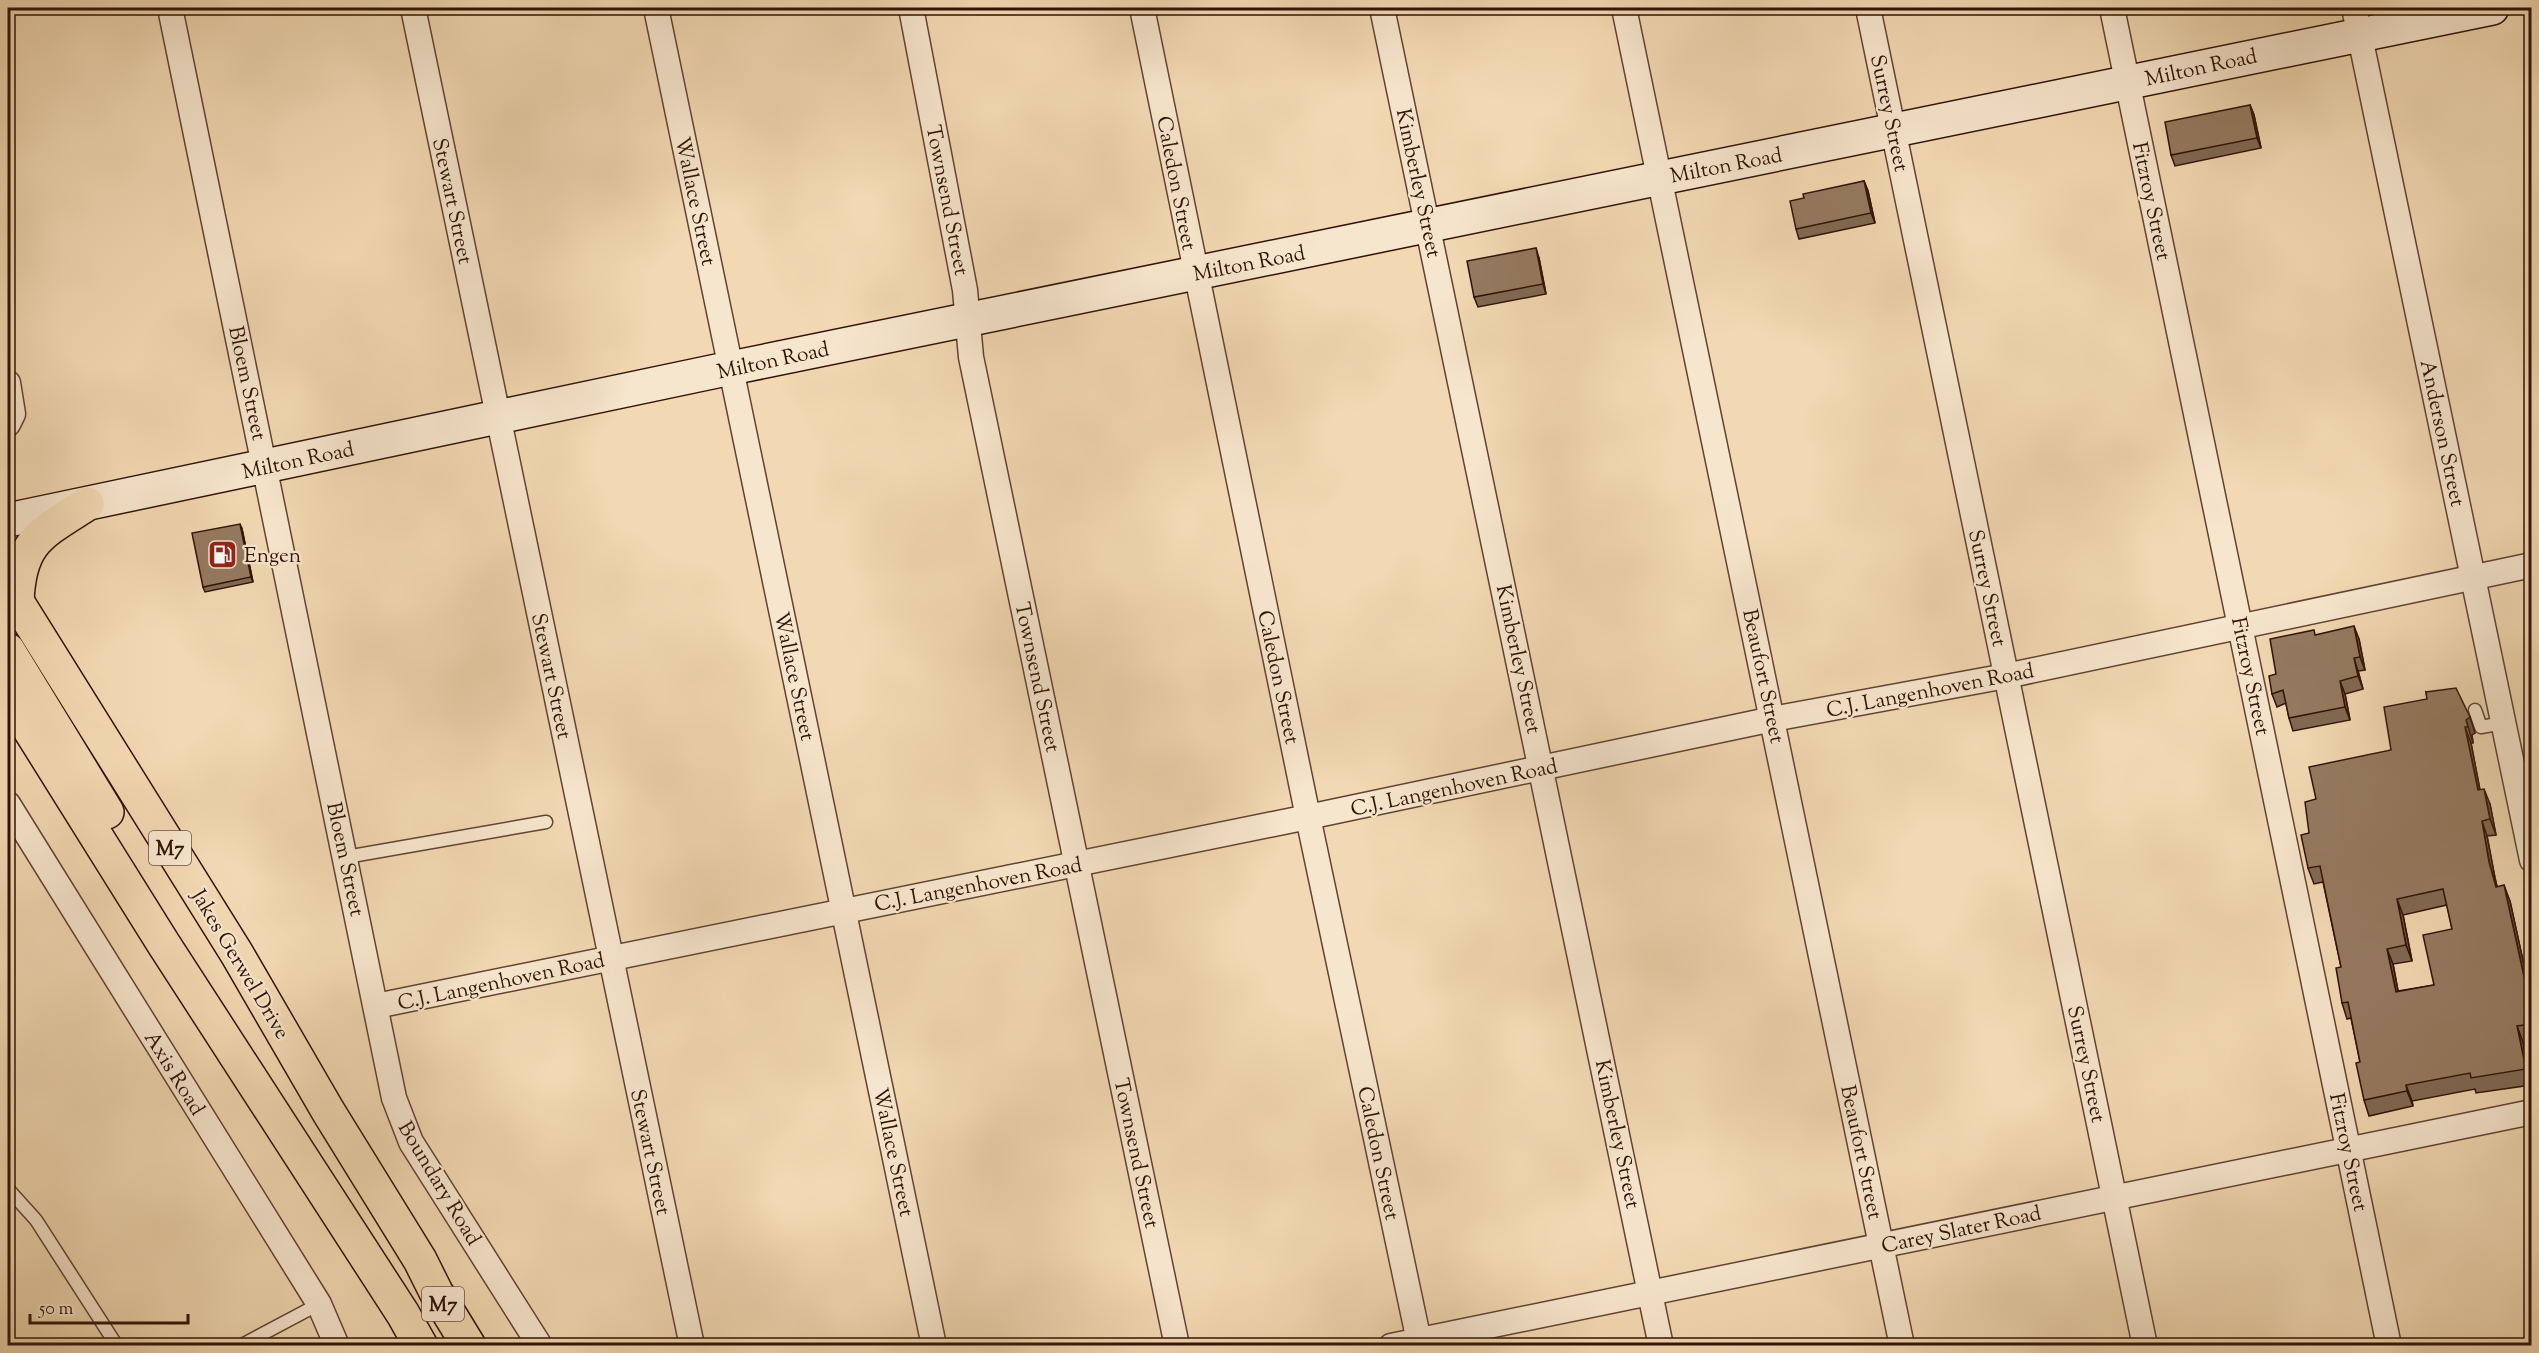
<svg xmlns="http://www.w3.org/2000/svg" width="2539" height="1353" viewBox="0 0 2539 1353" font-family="'Sorts Mill Goudy',serif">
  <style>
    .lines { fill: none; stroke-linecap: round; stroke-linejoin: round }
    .lane-casing { stroke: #604431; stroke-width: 15 }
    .street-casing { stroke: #604431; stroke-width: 27 }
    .secondary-casing { stroke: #301306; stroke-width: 36 }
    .highway-casing { stroke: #301306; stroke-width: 36 }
    .lane { stroke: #f7e6ce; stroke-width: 12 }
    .street { stroke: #f7e6ce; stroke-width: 24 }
    .secondary { stroke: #f7e6ce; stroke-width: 33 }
    .highway { stroke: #f2d9b3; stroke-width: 33 }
    .wall { fill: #806953; stroke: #301306; stroke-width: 1.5; fill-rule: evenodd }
    .shaded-wall { fill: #685543; stroke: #301306; stroke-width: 1.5 }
    .building { fill: #957a60; stroke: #301306; stroke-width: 1.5; fill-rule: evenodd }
    .labels { text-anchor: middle; stroke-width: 4.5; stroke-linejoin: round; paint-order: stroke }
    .shield { fill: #f7e6ce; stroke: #6c5242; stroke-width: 1.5 }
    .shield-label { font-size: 20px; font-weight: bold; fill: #301306 }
    .street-label { font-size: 21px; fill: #301306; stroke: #f7e6ce }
    .poi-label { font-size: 21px; fill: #301306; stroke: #f7e6ce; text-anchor: start }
  </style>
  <rect width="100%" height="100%" fill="#f2d9b3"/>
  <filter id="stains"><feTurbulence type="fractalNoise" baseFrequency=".00333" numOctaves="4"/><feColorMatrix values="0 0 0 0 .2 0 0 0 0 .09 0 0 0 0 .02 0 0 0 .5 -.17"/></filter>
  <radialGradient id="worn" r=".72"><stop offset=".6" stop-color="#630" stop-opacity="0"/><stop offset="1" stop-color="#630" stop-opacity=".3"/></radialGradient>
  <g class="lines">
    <defs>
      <g id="lane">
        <polyline points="2475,710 2481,727 2503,723"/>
        <polyline points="346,857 546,822"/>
        <polyline points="8,1189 36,1220 117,1346"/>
        <polyline points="240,1346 319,1304"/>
      </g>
      <g id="street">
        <polyline points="170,8 394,1098 411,1142 540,1346"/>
        <polyline points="413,8 692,1346"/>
        <polyline points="656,8 934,1346"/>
        <polyline points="911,8 965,290 971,357 1177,1346"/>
        <polyline points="1142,8 1308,817 1420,1346"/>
        <polyline points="1382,8 1661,1346"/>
        <polyline points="1624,8 1902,1346"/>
        <polyline points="1868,8 2145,1346"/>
        <polyline points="2112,8 2389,1346"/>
        <polyline points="2354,8 2532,860"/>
        <polyline points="8,383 13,414 8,424"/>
        <polyline points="8,804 319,1304 337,1346"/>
        <polyline points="376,1006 1308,817 1773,719 2006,676 2532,565"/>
        <polyline points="1391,1346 2532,1112"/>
      </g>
      <polyline id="secondary" points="8,520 731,368 2492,8"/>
      <g id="highway">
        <polyline points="8,587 237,954 328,1111 420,1260 436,1292 469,1346"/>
        <path d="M17,602C19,542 40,534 87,504"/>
        <polyline points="8,650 107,812"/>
        <polyline points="8,695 163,943 403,1314 421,1346"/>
      </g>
    </defs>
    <use href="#lane" class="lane-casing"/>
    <use href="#street" class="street-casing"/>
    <use href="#secondary" class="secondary-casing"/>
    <use href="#highway" class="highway-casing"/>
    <use href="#lane" class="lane"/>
    <use href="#street" class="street"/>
    <use href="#secondary" class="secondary"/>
    <use href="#highway" class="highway"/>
  </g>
  <g class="wall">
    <polygon points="2250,105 2254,115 2261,148 2175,166 2171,155"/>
    <polygon points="1864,181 1868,191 1875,223 1799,239 1796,229 1804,198"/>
    <polygon points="1539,258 1546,294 1478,307 1474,297"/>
    <polygon points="242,529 253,582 205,592 203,587"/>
    <polygon points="2316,635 2359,639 2365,670 2358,671 2363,689 2345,694 2350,720 2293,731 2289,718 2286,703 2277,707 2272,694 2276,674"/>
    <path d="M2426,692L2475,733L2472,735L2473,743H2471L2480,790L2490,804L2496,835L2487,836L2495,878L2497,887L2510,901L2532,1002V1040L2523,1042L2531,1085L2476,1093L2475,1089L2412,1101L2413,1106L2369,1116L2364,1100L2360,1062L2351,1018L2347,1019L2342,1003L2341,967L2323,882L2314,884L2308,868L2309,833L2316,799L2391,750L2427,699ZM2447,905L2452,929L2434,985L2398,991L2393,964L2412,961L2403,915Z"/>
  </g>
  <g class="shaded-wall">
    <polygon points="2250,105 2254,115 2261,148 2257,138"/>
    <polygon points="1864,181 1868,191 1875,223 1871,213"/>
    <polygon points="1536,248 1539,258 1546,294 1543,284"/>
    <polygon points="240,524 242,529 253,582 251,577"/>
    <polygon points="2354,626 2359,639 2365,670 2360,657"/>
    <polygon points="2354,658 2358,671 2363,689 2358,676"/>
    <polygon points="2340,681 2345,694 2350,720 2345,707"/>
    <polygon points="2470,717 2475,733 2472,735 2473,743 2466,720"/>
    <polygon points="2465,727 2471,743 2483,806 2478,790"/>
    <polygon points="2484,789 2490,804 2496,835 2490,819"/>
    <polygon points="2482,821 2487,836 2495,878 2501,903 2496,887 2489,862"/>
    <polygon points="2504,885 2510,901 2532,1002 2532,1013"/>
    <polygon points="2397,899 2403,915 2412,961 2406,945"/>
    <polygon points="2387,949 2393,964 2401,1007 2396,992"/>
    <polygon points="2517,1026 2523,1042 2531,1085 2526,1069"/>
    <polygon points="2406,1085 2412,1101 2413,1106 2407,1091"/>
  </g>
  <g class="building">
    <polygon points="2250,105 2257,138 2171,155 2165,122"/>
    <polygon points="1864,181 1871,213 1796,229 1790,201 1804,198 1803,194"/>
    <polygon points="1536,248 1543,284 1474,297 1467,261"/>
    <polygon points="240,524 251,577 203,587 192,533"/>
    <polygon points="2354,626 2360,657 2354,658 2358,676 2340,681 2345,707 2289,718 2283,690 2272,694 2269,676 2276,674 2270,639 2314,630 2315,635"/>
    <path d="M2456,688L2470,717L2466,720L2468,727H2465L2478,790L2484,789L2490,819L2482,821L2489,862L2496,887L2504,885L2532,1013V1024L2517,1026L2526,1069L2471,1078L2470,1073L2406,1085L2407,1091L2364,1100L2356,1063L2360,1062L2348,1002L2342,1003L2336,968L2341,967L2320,866L2308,868L2301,835L2309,833L2305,802L2316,799L2309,767L2391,750L2384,707L2427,699L2426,692ZM2443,889L2452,929L2423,935L2434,985L2396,992L2387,949L2406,945L2397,899Z"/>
  </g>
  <defs>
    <symbol id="fuel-square" viewBox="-11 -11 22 22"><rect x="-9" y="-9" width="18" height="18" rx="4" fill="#8f2418" stroke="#f7e6ce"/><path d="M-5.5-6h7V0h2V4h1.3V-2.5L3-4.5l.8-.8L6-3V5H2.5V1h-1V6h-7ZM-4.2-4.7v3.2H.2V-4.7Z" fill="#fff"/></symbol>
  </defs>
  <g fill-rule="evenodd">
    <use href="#fuel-square" x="206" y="538" width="33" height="33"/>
  </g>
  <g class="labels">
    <g class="shield">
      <rect x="149" y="831" width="42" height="34" rx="4.5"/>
      <rect x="422" y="1287" width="42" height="34" rx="4.5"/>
    </g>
    <g class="shield-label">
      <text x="170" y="855">M7</text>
      <text x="443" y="1311">M7</text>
    </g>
    <g class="street-label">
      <text transform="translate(2201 67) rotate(-12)" y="7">Milton Road</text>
      <text transform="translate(1890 113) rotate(78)" y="7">Surrey Street</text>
      <text transform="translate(1726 165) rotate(-11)" y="7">Milton Road</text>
      <text transform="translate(1177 183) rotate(79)" y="7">Caledon Street</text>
      <text transform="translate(1419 183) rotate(78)" y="7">Kimberley Street</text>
      <text transform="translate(948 200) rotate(79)" y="7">Townsend Street</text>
      <text transform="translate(453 201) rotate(78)" y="7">Stewart Street</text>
      <text transform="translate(696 201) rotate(78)" y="7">Wallace Street</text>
      <text transform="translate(2152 201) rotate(78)" y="7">Fitzroy Street</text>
      <text transform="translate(1249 263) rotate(-11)" y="7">Milton Road</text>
      <text transform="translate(773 360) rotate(-12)" y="7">Milton Road</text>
      <text transform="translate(248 383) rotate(78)" y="7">Bloem Street</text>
      <text transform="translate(2443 433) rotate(78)" y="7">Anderson Street</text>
      <text transform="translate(298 460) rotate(-12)" y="7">Milton Road</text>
      <text transform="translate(1988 588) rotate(78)" y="7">Surrey Street</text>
      <text transform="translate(1519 659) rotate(78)" y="7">Kimberley Street</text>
      <text transform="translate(552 676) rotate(78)" y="7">Stewart Street</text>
      <text transform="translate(795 676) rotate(78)" y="7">Wallace Street</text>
      <text transform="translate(1764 676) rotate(78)" y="7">Beaufort Street</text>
      <text transform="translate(2251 676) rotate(78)" y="7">Fitzroy Street</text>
      <text transform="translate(1038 677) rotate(78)" y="7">Townsend Street</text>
      <text transform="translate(1279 677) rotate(78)" y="7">Caledon Street</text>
      <text transform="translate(1930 690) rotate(-11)" y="7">C.J. Langenhoven Road</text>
      <text transform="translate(1454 787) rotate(-12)" y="7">C.J. Langenhoven Road</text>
      <text transform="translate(346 859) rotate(78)" y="7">Bloem Street</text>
      <text transform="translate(978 884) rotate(-11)" y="7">C.J. Langenhoven Road</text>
      <text transform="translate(241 964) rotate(59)" y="7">Jakes Gerwel Drive</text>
      <text transform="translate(501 981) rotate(-12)" y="7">C.J. Langenhoven Road</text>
      <text transform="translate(2087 1064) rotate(78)" y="7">Surrey Street</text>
      <text transform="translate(175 1073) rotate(58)" y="7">Axis Road</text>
      <text transform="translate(1618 1134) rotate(78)" y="7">Kimberley Street</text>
      <text transform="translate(651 1152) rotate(78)" y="7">Stewart Street</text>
      <text transform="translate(894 1152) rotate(78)" y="7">Wallace Street</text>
      <text transform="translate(1862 1152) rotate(78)" y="7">Beaufort Street</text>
      <text transform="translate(2349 1152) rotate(78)" y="7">Fitzroy Street</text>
      <text transform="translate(1137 1153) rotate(78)" y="7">Townsend Street</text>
      <text transform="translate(1379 1153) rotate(78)" y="7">Caledon Street</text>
      <text transform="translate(440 1183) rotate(59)" y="7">Boundary Road</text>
      <text transform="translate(1961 1229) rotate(-12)" y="7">Carey Slater Road</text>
    </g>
    <g class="poi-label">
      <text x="244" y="562">Engen</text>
    </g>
  </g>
  <rect width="2539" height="1353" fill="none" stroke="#f2d9b3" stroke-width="30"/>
  <rect x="9" y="9" width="2521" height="1335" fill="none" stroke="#301306" stroke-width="3"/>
  <rect x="15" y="15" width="2509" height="1323" fill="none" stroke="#301306" stroke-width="1.5"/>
  <path d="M30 1314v9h158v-9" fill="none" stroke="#301306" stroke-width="3"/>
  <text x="39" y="1314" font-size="18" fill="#301306" stroke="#f7e6ce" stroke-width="4.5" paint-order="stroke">50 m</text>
  <rect width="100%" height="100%" filter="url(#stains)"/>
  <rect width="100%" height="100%" fill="url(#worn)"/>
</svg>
